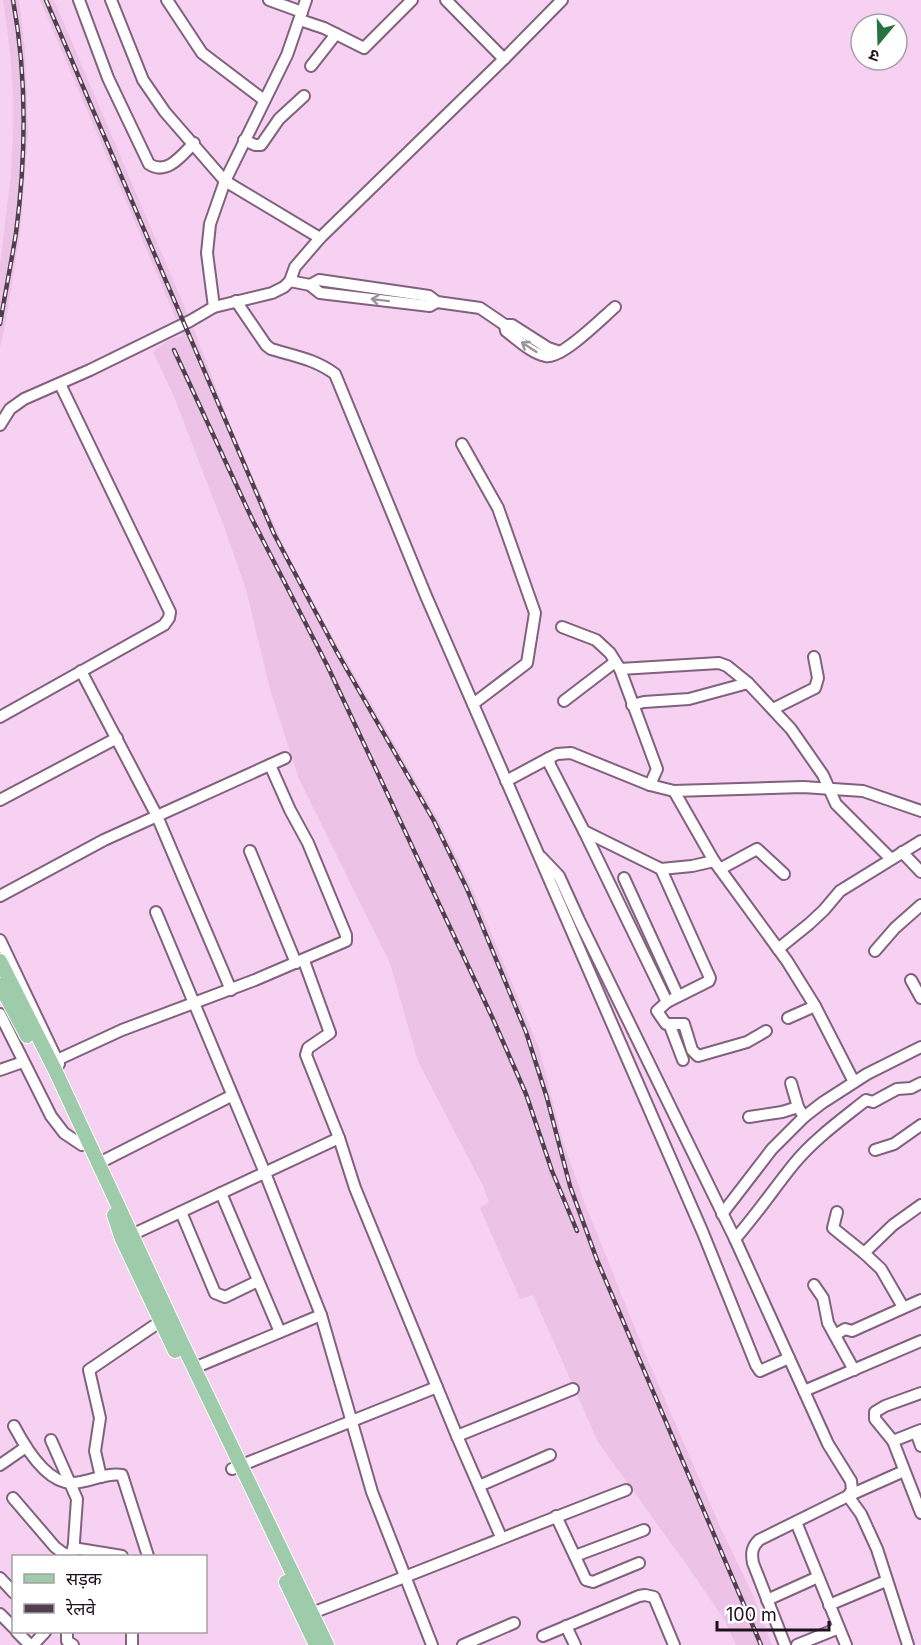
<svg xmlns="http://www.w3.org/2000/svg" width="921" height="1645" viewBox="0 0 921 1645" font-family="Inter,'Noto Sans Devanagari',sans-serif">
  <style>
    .built { fill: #ecc2e6 }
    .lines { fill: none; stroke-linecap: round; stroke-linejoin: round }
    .minor-casing { stroke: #81617d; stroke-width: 14 }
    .major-casing { stroke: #fff; stroke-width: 16 }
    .minor { stroke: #fff; stroke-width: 10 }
    .major { stroke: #9ecbaa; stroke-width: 14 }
    .rail-casing { stroke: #513f4f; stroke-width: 4.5 }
    .rail { stroke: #fff; stroke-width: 2; stroke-dasharray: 7; stroke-linecap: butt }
    .oneway { stroke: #9a9499 }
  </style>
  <rect width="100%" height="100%" fill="#f6d1f1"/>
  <g class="built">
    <polygon points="3,0 19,0 25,50 28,132 20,233 5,326 0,347 0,265 11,175 13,132 13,93 10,51"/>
    <polygon points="40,0 54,0 195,332 232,430 291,562 325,624 438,819 474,892 539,1048 563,1142 585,1204 644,1351 721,1529 753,1595 772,1645 736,1645 724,1619 684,1561 598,1442 533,1295 520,1299 480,1208 489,1202 483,1186 418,1061 390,963 299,779 270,689 246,589 223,524 173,394 153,352 167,341 183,335"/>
  </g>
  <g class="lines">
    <defs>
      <g id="minor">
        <path d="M79,0L108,78L149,164C167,176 182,155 194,143"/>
        <polyline points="111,0 143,80 165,112 225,181 320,238"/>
        <polyline points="167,0 202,53 264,100"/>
        <polyline points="269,0 302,12"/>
        <polyline points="446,0 504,59"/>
        <polyline points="300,20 324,28 364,48 412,0"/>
        <polyline points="311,66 336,34"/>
        <polyline points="244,140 255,145 261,145 279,119 304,96"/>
        <polyline points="290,281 310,285 320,293 430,306 437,302"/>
        <polyline points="310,285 319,280 429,296 437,302 480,308 505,325 512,325 548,348 560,352"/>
        <path d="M236,301L266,345L271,349C294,356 315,359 335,374L426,596L703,1233L756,1365L760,1371L789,1358L804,1391L921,1341"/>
        <polyline points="214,307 207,253 210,224 225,181 287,55 306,0"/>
        <path d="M505,325L506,331C517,339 532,354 546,356C562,359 602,318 615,307"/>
        <polyline points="0,425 10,409 24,399 90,370 190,321 214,307 272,293 284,287 290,281 295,267 320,238 504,59 562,0"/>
        <polyline points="462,444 498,508 535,613 527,663 473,704"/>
        <polyline points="562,627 596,640 610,653 620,669 657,769 650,785"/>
        <polyline points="620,669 719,663 727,666 748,683 791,729 823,775 836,804 891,859"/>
        <polyline points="81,671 157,816 231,990"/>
        <polyline points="564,701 615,662"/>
        <polyline points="632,705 644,702 689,699 748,683"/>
        <polyline points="773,709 815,688 818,678 814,657"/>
        <polyline points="0,717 164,625 169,618 170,612 60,384"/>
        <polyline points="506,781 549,758"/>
        <polyline points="674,791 714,861 787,961 815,1006 854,1082"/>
        <polyline points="0,800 117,738"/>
        <polyline points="584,831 667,1002 657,1011 666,1024 684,1024 692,1050 698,1056 747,1042 766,1031"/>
        <polyline points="250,851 296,963"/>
        <polyline points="902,852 921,872"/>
        <polyline points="541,857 559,876 579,920 735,1239 789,1358"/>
        <polyline points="714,861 692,866 661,869 584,831 550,765 549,758 557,754 571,753 650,785 674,791 803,787 863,791 921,811"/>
        <polyline points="661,869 710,978 709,981 667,1002"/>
        <polyline points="720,869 757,849 784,874"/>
        <polyline points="624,878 678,996"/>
        <polyline points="0,896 104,840 285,758"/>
        <polyline points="156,912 265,1173 321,1315 372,1492 432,1645"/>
        <polyline points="0,940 59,1064"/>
        <polyline points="778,949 809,924 824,910 840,891 921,841"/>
        <polyline points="875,951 895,928 921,905"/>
        <polyline points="304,961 330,1033 308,1048 306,1055 339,1138 355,1188 457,1436 501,1537"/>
        <polyline points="911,980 921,998"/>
        <polyline points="0,1014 51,1116 64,1133 82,1145"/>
        <polyline points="788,1018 815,1006"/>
        <polyline points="670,1026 683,1060"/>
        <polyline points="57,1060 122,1030 255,980 346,941 346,935 308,843 290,810 270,765"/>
        <polyline points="0,1070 23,1062"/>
        <polyline points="791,1083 798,1107"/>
        <polyline points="749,1117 782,1112 798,1107 804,1117"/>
        <polyline points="875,1150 894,1144 921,1125"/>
        <polyline points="99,1163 231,1096"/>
        <polyline points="221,1193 280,1332"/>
        <polyline points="181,1212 215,1293 225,1297 258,1281"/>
        <polyline points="837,1212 833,1228 864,1253 893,1225 921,1205"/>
        <polyline points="722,1214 772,1149 804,1117 822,1103 867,1074 921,1047"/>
        <polyline points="125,1238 339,1138"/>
        <path d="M735,1239C756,1215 773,1190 793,1165C813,1140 841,1120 866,1100L873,1102L897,1089L911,1088L921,1083"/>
        <polyline points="864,1253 881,1269 903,1307"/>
        <polyline points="814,1285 823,1298 828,1323 854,1370"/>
        <polyline points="835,1335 845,1329 852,1331 921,1300"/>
        <polyline points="194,1368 321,1315"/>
        <path d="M14,1426C24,1445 46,1483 72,1483C88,1483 106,1472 122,1475L148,1556"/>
        <polyline points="921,1430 893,1441 921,1513"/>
        <polyline points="916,1432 921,1446"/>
        <polyline points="457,1436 573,1389"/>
        <polyline points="51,1440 77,1499 73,1556"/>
        <polyline points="893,1441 875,1419 875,1412 885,1406 921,1393"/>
        <polyline points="0,1465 26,1447"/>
        <polyline points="232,1469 437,1387"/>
        <polyline points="904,1471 848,1496 861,1514 877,1549 908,1645"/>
        <polyline points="101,1477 95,1451 100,1418 89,1370 161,1321"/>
        <polyline points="479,1486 550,1455"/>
        <polyline points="13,1498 55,1547 63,1553 73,1556"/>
        <polyline points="556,1516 586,1580 593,1582 639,1563"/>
        <polyline points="796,1522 846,1645"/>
        <polyline points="73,1548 122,1556"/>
        <polyline points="575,1556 644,1530"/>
        <polyline points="0,1578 14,1593"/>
        <polyline points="767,1600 818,1577"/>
        <polyline points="829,1605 886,1581"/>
        <path d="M312,1613C417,1573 521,1530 626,1490"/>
        <polyline points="0,1614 14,1628"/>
        <polyline points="566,1626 575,1645"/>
        <polyline points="17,1632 30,1645"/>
        <polyline points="67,1632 67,1641 73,1645"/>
        <polyline points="132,1632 132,1645"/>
        <polyline points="543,1636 639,1596 645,1595 654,1597 674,1645"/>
        <polyline points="33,1645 45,1632"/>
        <polyline points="463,1645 514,1623"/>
        <path d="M785,1645L753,1563C751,1553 752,1547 759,1540L848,1496L852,1490L851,1481L828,1444L804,1391"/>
        <polyline points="797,1645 839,1628"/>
      </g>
      <g id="major">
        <polyline points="0,961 55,1070 182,1343 327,1645"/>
        <polyline points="0,985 27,1036"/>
        <polyline points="114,1215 122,1239 175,1351"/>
        <polyline points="286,1582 316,1645"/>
      </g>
    </defs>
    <use href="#minor" class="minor-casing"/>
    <use href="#major" class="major-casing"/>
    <use href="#minor" class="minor"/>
    <use href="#major" class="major"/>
    <defs>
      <g id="rail">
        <polyline points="46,0 274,534 338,654 434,821 467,889 526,1032 547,1098 570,1186 597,1260 761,1645"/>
        <path d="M0,324C5,294 11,264 16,233C26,157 27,76 13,0"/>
        <polyline points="174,350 252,519 327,665 493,1019 526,1094 552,1171 577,1231"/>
      </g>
    </defs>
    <use href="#rail" class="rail-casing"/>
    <use href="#rail" class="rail"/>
  </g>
  <defs><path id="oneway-shaft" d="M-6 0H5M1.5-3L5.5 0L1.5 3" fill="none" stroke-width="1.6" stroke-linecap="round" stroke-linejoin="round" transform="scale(1.5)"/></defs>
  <g class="oneway">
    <use href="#oneway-shaft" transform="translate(380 300) rotate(-173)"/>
    <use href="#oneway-shaft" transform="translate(529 347) rotate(-147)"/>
  </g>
  <rect x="12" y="1555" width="195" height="78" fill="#ffffff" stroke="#a5a0a5" stroke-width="1.5"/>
  <rect x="24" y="1574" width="30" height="9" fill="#9ecbaa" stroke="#a5a0a5" stroke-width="1.5"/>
  <text x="66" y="1585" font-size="18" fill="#1e121d">सड़क</text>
  <rect x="24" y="1604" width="30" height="9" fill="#513f4f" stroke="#a5a0a5" stroke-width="1.5"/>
  <text x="66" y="1615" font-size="18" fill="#1e121d">रेलवे</text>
  <g transform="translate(879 42) rotate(199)"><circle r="28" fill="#ffffff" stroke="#a5a0a5" stroke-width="1.5"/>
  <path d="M0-4.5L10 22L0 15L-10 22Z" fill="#28723f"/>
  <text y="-9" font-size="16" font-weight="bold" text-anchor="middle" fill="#1e121d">उ</text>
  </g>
  <path d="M717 1621v9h112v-9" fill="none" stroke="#1e121d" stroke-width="3"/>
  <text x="726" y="1621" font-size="18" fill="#1e121d" stroke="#ffffff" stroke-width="4.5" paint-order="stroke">100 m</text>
</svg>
